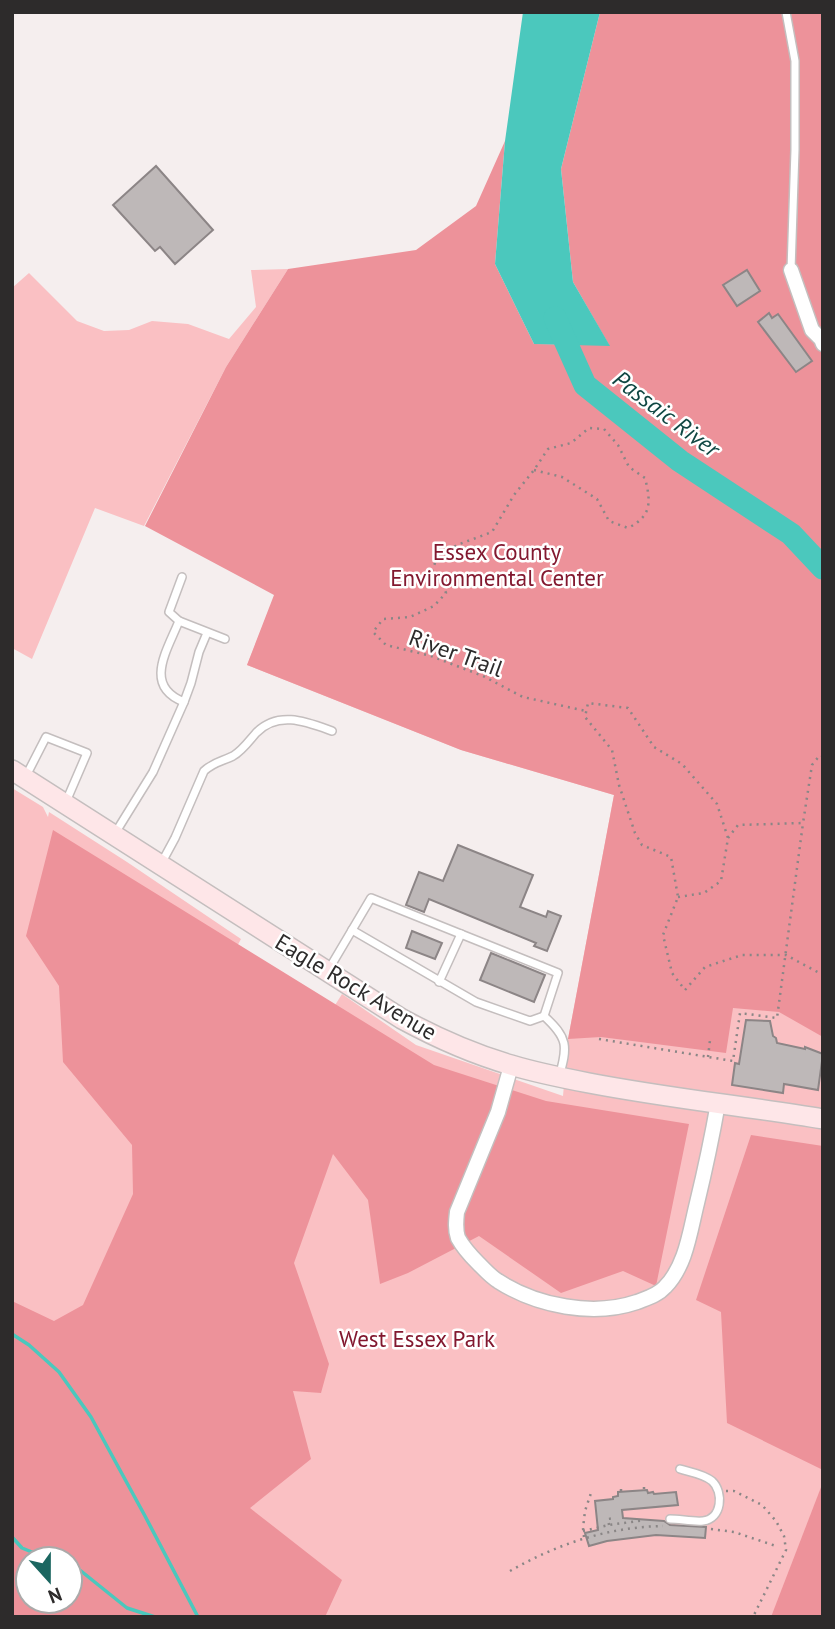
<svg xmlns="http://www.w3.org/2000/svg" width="835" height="1629" viewBox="0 0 835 1629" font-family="'PT Sans',sans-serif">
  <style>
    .green { fill: #fac0c3; fill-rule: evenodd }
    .forest { fill: #ed929a; fill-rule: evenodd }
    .water { fill: #4bc8bd }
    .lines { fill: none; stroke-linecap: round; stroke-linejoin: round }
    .stream { stroke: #4bc8bd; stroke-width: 3.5 }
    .river { stroke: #4bc8bd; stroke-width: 23 }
    .building { fill: #beb8b8; stroke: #8c8586; stroke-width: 2 }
    .service-casing { stroke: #c4bebe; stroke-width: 10 }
    .minor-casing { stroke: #c4bebe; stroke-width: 17 }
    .secondary-casing { stroke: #c4bebe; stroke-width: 22 }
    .path { stroke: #8a8686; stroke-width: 2.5; stroke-dasharray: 2 5; stroke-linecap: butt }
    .service { stroke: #fff; stroke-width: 7 }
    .minor { stroke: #fff; stroke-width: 14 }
    .secondary { stroke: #fee6e8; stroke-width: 19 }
    .labels { text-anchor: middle; stroke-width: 5; stroke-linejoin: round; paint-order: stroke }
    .park-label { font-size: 23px; fill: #82182f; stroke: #fff }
    .street-label { font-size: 23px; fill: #2d2b2b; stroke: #fff }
    .water-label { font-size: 24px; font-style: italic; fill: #104743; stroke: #fff }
  </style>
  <rect width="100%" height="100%" fill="#f5eeee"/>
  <g class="green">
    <polygon points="288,269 226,367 144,526 95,508 32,659 12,648 12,288 29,273 77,321 104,331 129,330 152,321 188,324 229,339 256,307 251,270"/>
    <path d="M275,595L823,662V1617H12V788L43,807L48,817L49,812L127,862L241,939L184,1045L276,1100L342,994L416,1045L563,1096L568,1039L614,795L461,750L247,665ZM28,1559H70V1601H28Z"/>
  </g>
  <g class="forest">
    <polygon points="600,12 823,12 823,1037 779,1012 733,1008 726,1053 601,1037 568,1039 614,795 461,750 247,665 274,595 145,526 226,367 288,269 416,250 476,206 505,141 495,264 534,344 609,345 573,282 561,169"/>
    <path d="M53,830L434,1065L546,1101L689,1124L656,1286L623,1271L561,1293L479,1236L408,1273L380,1284L368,1200L333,1154L294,1263L329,1364L321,1393L293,1391L311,1459L250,1508L342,1580L325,1617H12V1301L54,1321L83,1305L133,1194L132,1145L63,1062L59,986L26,936ZM28,1559H70V1601H28Z"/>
    <polygon points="751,1135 823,1146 823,1470 727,1423 721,1312 696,1300"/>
    <polygon points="823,1482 823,1617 771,1617"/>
  </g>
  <polygon class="water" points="523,12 600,12 561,169 573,282 610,346 534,344 495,264 505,141"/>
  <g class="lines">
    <g class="stream">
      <polyline points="12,1334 29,1345 59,1372 91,1417 145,1516 198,1617"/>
      <polyline points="12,1537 22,1548 49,1559"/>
      <polyline points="70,1567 81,1571 127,1608 155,1617"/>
    </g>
    <polyline class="river" points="555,318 585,385 680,461 791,534 823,568"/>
  </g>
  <g class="building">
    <polygon points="156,166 213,230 175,264 160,247 155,251 113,205"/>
    <polygon points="747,270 760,291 737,306 723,285"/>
    <polygon points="769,313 772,318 778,314 812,361 796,372 758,322"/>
    <polygon points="458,845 533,875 520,907 546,917 548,911 561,916 547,951 534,946 536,943 429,899 424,912 406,905 419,872 443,881"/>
    <polygon points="412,931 442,943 435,959 406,948"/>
    <polygon points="491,953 545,975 534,1002 480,980"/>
    <polygon points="746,1020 770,1021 773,1036 776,1038 777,1043 805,1049 805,1047 823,1054 818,1090 784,1084 783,1093 732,1085 735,1063 739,1064"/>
    <polygon points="647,1490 648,1493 653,1492 654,1494 676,1492 678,1505 622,1510 623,1518 664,1521 670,1525 706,1527 705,1538 656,1535 607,1541 589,1546 585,1533 598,1530 595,1501 613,1499 613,1497 618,1496 618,1492"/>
  </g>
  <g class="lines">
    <defs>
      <g id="service">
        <polyline points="786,12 795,61 795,150 791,270"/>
        <polyline points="182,577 169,612 179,621 225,639"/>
        <path d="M179,621C167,651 143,686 184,702"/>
        <polyline points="25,778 46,737 87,753 65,804"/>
        <polyline points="114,835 153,772 184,702 191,683 199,652 207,633"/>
        <path d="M162,862L175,838L204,771C215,761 221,762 233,756C242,751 249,741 256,733C278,710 307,722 332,731"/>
        <polyline points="352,930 476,1002 530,1021 544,1016"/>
        <path d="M329,969L371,898L558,973L544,1016C568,1038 568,1046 559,1077"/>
        <polyline points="439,982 461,934"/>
        <path d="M670,1519C680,1519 693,1522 703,1521C722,1519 724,1492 712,1481C704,1474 690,1472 680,1469"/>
      </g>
      <g id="minor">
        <polyline points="791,270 812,330 821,339 823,344"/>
        <path d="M511,1066L498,1112L457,1212C456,1221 455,1229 458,1238C463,1247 471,1256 478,1263C484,1269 491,1277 498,1281C537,1306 593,1317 637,1302C647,1298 658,1295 665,1287C686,1266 690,1231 697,1203C705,1170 712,1137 718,1103"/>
      </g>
      <path id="secondary" d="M12,770L402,1019C437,1038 473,1054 511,1065C537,1073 563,1078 589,1083C667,1098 745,1106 823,1119"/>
    </defs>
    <use href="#service" class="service-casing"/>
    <use href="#minor" class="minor-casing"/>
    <use href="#secondary" class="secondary-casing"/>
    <g class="path">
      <path d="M534,470L562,477L597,499L609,521L628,528C652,516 651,502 645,478L629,467L618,445L604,429L589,428L571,443L548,449L534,470L514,495L492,532L457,545L437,558L431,573L442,582L446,593L434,606L410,617L383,619L373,632L386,645L431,656L483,676L523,697L586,711"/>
      <polyline points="728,838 738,825 803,823 812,765 820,755 823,756"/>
      <polyline points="678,897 704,893 721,881 728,838 717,804 682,764 654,747 628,708 588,703 585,717 612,750 619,785 635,833 642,845 671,857 678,897 663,935 672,973 685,990 705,967 742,955 786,955 823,975"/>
      <polyline points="599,1039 733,1061 740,1013 777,1018 803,823"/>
      <polyline points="708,1057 710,1040"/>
      <polyline points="644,1487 644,1490"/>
      <polyline points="621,1489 621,1492"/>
      <polyline points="726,1491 734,1491 762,1505 776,1521 784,1536 786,1550 753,1617"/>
      <polyline points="609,1525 608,1519 615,1518"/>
      <polyline points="711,1529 734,1532 776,1546"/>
      <polyline points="583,1531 609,1525 645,1520"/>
      <polyline points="584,1537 583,1528 585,1511 591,1493"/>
      <path d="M510,1571C557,1544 608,1527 663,1526"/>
    </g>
    <use href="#service" class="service"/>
    <use href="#minor" class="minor"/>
    <use href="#secondary" class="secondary"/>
  </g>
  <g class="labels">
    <g class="park-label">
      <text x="497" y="560">Essex County<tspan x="497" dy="26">Environmental Center</tspan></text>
      <text x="417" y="1347">West Essex Park</text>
    </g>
    <g class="street-label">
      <text transform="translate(456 653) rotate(20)" y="8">River Trail</text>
      <text transform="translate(356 987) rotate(31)" y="8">Eagle Rock Avenue</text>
    </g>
    <g class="water-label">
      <text transform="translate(666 414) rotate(37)" y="8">Passaic River</text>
    </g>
  </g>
  <rect width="835" height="1629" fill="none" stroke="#2d2b2b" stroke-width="28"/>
  <g transform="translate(49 1580) rotate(159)"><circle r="33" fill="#ffffff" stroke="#abaaaa" stroke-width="2"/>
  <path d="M0-5L12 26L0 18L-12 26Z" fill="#1b6660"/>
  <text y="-10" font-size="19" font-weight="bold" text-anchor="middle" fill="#2d2b2b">N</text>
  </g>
</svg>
